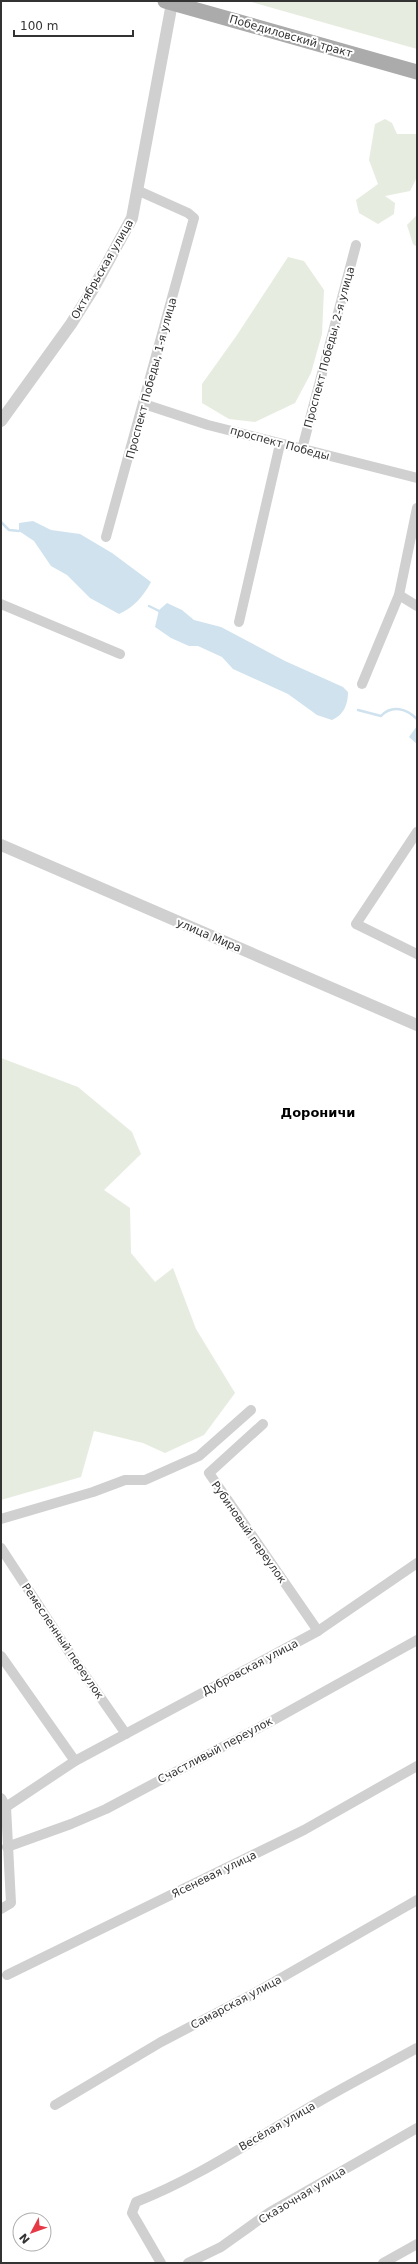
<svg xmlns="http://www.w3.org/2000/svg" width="418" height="2264" viewBox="0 0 418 2264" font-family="'DejaVu Sans',sans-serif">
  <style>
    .green { fill: #e6ecdf }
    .water { fill: #cfe2ee }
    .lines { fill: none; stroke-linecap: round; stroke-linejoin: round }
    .stream { stroke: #cfe2ee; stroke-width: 2.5 }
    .minor { stroke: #d0d0d0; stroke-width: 10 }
    .tertiary { stroke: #d0d0d0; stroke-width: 12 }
    .primary { stroke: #ababab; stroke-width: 15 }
    .labels { text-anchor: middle; stroke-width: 4; stroke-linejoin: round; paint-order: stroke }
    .street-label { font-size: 11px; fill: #333; stroke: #fff }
    .quarter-label { font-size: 13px; font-weight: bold; fill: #000; stroke: #fff }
  </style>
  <rect width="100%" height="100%" fill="#fff"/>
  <g class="green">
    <polygon points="248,1 417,1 417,49"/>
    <polygon points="385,119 392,123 397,134 417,134 417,177 410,191 385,196 395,203 394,214 378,224 359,213 356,200 378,184 369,160 375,124"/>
    <polygon points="417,215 417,247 413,244 407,225"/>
    <polygon points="288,257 304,261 324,290 322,334 311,373 295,403 255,422 229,419 202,403 202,384 237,335"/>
    <polygon points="1,1058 78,1087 132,1132 141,1154 104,1190 130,1208 131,1253 155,1282 173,1268 196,1329 235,1393 204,1435 165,1453 143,1443 94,1431 81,1477 1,1500"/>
  </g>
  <g class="water">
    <path d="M33,521L51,530L80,534L112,553L151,582C143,597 134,607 119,614L90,598L67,575L51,566L34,541L19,531V523Z"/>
    <path d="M167,603L182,610L194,620L221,627L285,661L343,687L348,692C348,704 344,715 332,720L317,715L288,694L233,669L222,657L198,646H189L171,638L155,627L159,610Z"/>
    <polygon points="417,726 417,744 409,737"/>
  </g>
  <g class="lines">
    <g class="stream">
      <polyline points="1,522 9,530 19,531"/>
      <polyline points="149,606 159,611"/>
      <path d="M358,710L381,716C392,704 407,709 417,719"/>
    </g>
    <g class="minor">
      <polyline points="144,404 208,425 417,478"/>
      <polyline points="302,449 356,245"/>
      <polyline points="106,537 194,218 188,213 139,191"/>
      <polyline points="399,595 417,606"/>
      <polyline points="1,604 120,654"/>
      <polyline points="239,622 280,444"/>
      <polyline points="362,684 399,595 417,508"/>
      <polyline points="417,832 356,924 417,954"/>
      <polyline points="263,1424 209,1473 318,1631"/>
      <polyline points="1,1519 93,1492 125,1480 145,1480 199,1456 251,1410"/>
      <polyline points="1,1548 73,1658 126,1734"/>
      <polyline points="1,1656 75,1761"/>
      <polyline points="1,1798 6,1807 11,1903 1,1909"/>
      <polyline points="6,1807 75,1761 318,1631 417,1563"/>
      <polyline points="7,1847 71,1824 106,1809 277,1718 417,1640"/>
      <polyline points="7,1975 304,1830 417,1766"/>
      <polyline points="55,2105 161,2042 253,1994 417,1900"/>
      <path d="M161,2263L132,2213L136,2202C193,2180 245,2145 298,2114C337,2090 377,2070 417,2048"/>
      <polyline points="188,2263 221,2247 270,2212 417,2128"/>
      <polyline points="383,2263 417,2244"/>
    </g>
    <g class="tertiary">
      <polyline points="1,421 71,324 93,289 132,218 172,3"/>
      <polyline points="1,845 417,1025"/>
    </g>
    <polyline class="primary" points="165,1 417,72"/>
  </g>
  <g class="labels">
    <g class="street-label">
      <text transform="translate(291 36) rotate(16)" y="4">Победиловский тракт</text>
      <text transform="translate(102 269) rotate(-60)" y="4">Октябрьская улица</text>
      <text transform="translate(329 347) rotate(-75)" y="4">Проспект Победы, 2-я улица</text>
      <text transform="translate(151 378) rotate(-75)" y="4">Проспект Победы, 1-я улица</text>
      <text transform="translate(280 443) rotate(15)" y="4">проспект Победы</text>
      <text transform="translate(209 935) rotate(23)" y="4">улица Мира</text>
      <text transform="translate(249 1532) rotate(55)" y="4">Рубиновый переулок</text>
      <text transform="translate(63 1641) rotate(56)" y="4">Ремесленный переулок</text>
      <text transform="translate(250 1667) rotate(-28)" y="4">Дубровская улица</text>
      <text transform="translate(215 1750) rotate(-28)" y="4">Счастливый переулок</text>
      <text transform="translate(214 1874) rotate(-26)" y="4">Ясеневая улица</text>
      <text transform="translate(236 2002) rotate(-28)" y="4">Самарская улица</text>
      <text transform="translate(277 2126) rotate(-30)" y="4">Весёлая улица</text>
      <text transform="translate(302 2195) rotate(-31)" y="4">Сказочная улица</text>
    </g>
    <g class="quarter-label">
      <text x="318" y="1117">Дороничи</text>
    </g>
  </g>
  <rect width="418" height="2264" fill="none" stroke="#333333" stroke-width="4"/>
  <g transform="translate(32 2232) rotate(229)"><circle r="19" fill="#ffffff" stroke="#adadad"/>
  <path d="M0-3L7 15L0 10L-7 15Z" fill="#e63946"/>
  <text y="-6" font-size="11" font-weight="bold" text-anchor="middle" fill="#333333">N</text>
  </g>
  <path d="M14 30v6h119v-6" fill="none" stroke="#333333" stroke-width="2"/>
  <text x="20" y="30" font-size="12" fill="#333333" stroke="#ffffff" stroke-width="3" paint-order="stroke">100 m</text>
</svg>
